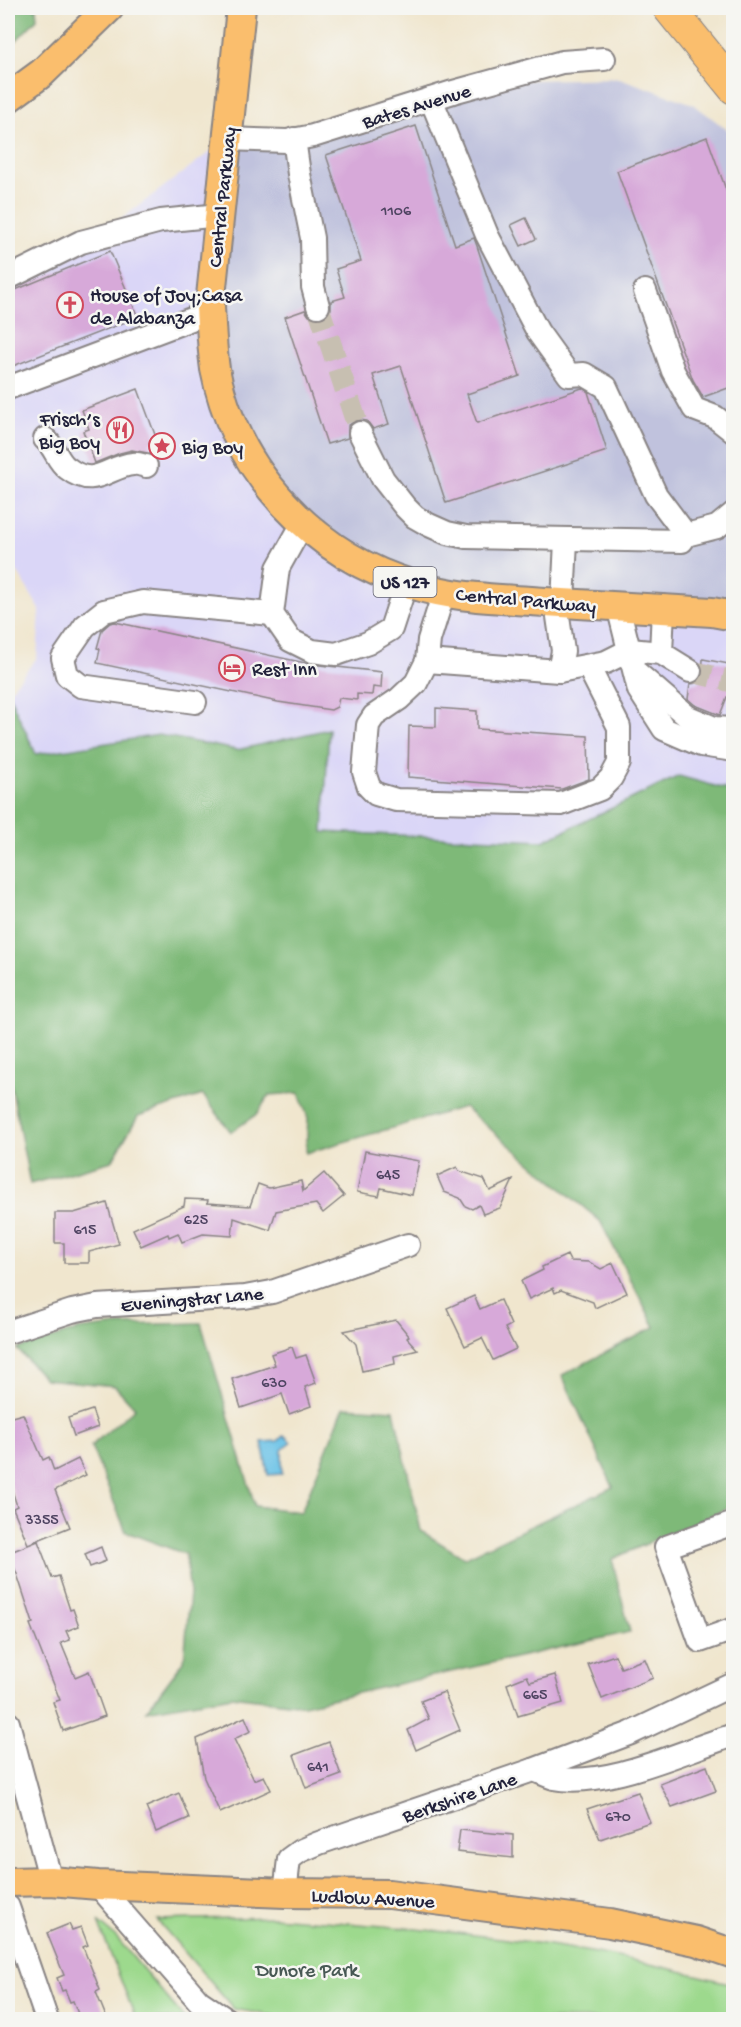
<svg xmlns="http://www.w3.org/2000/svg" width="741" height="2027" viewBox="0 0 741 2027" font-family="'Gochi Hand',sans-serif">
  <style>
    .built { fill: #dad6f7 }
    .industrial { fill: #c0c2dd }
    .green { fill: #9dd98d; stroke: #607e64; stroke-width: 1.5 }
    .forest { fill: #7eb978; stroke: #506e5a; stroke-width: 1.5 }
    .water { fill: #6ac2e7; stroke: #467291; stroke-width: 1.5 }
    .building { fill: #d7a9d9 }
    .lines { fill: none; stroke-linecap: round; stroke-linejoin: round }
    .minor-tunnel { stroke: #c7bfb1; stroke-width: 22; stroke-dasharray: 22 11; stroke-linecap: butt }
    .minor-casing { stroke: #898484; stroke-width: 26 }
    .major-casing { stroke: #898484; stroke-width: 32 }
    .highway-casing { stroke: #898484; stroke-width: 34 }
    .minor { stroke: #fff; stroke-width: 22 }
    .major { stroke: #fabe6d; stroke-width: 28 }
    .highway { stroke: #fabe6d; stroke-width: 32 }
    .labels { text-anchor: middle; stroke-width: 5; stroke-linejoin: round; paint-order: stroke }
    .number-label { font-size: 16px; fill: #4f4462 }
    .shield { fill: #f6f6f2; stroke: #626272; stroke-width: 1.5 }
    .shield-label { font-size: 18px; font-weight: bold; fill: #22223b }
    .street-label { font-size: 20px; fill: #22223b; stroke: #f6f6f2 }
    .poi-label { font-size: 20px; fill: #22223b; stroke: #f6f6f2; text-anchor: start }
    .park-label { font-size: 20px; fill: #475954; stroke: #f6f6f2 }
  </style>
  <rect width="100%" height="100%" fill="#f6f6f2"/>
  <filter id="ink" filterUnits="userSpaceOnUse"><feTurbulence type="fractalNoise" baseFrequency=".0167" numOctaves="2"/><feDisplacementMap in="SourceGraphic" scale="12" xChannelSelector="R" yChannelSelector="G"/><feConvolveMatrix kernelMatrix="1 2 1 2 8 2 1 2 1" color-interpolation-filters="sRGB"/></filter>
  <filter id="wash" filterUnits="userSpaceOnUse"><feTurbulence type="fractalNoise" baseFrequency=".008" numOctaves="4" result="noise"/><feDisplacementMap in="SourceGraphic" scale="24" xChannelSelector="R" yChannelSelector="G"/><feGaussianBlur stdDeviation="1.35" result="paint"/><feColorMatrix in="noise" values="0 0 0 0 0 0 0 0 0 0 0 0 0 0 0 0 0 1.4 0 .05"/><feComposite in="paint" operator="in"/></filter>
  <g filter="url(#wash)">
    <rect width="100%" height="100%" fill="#f0e6ce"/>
    <polygon class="built" points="227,139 733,616 733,791 679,776 543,841 322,832 329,729 237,750 159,735 36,754 8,693 37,658 40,610 8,556 8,288 71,257"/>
    <polygon class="industrial" points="619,78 693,104 733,134 733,616 439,591 297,518 216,371 227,139 287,141 495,81"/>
    <g class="green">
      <path d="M274,1917C382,1926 490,1933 596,1953C642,1961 688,1973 733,1984V2019L315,2020L280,2017L234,2009L157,1920Z"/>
      <polygon points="98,1922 116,1937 185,2019 136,2019"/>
    </g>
    <g class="forest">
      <polygon points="8,8 36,8 37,19 8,49"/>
      <polygon points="8,693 36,754 159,735 237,750 329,729 323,832 543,841 679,776 733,791 733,1506 612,1559 630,1632 304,1705 232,1696 146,1711 184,1661 190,1593 185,1554 126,1532 91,1446 135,1408 115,1386 45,1379 17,1349 77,1330 118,1325 201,1323 255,1506 301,1512 344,1407 394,1410 421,1531 464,1558 613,1487 562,1375 655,1327 600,1221 464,1107 306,1153 308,1118 299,1093 269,1095 257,1114 231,1132 203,1095 138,1116 112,1161 30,1184 8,1070"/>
    </g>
    <polygon class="water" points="284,1435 291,1442 282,1450 282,1474 268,1475 262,1442 278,1441"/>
    <g id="blocks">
      <g class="building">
        <polygon points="416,126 455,245 474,238 477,246 520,376 467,394 477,423 582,388 588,392 607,451 446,503 401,366 373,375 389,424 373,429 367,421 360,420 355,421 348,426 348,438 327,444 285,317 305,310 309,316 315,319 322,319 327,316 331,309 331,301 345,297 336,269 361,261 326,155"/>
        <polygon points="707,137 734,212 734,386 703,397 693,380 617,171"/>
        <polygon points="526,218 536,239 521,246 511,225"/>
        <polygon points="110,251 138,317 8,368 8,293"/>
        <polygon points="138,389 157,440 149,443 153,454 132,450 120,453 95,463 83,431 89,429 82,410"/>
        <polygon points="115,622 310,664 382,672 381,688 373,687 372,695 357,694 357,700 339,698 337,707 331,710 278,702 97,663 100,649 97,648 102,630 110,623"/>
        <polygon points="703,659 734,665 734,699 727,697 720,715 695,705 688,699 690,684 697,683 702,678"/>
        <polygon points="436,708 477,711 477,729 588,736 589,779 562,789 408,777 409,726 436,727"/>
        <polygon points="365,1151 419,1161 412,1195 381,1188 379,1196 357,1192"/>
        <polygon points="457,1167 459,1171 484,1179 490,1191 513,1180 500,1208 483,1214 479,1205 472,1209 465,1206 460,1198 444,1192 437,1176"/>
        <polygon points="324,1173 344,1196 323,1213 316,1204 276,1211 270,1230 234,1218 232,1236 203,1234 182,1242 178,1233 169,1237 168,1234 141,1246 133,1229 184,1206 185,1199 208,1200 207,1203 250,1206 258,1184 269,1188 301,1181 303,1191"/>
        <polygon points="107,1203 119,1244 89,1252 89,1263 64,1263 64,1243 55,1243 55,1213 74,1213"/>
        <polygon points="567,1255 570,1261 589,1262 601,1269 613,1263 627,1293 595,1308 593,1302 561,1290 555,1293 553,1288 529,1299 521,1281 543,1270 542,1267"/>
        <polygon points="474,1296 480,1309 500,1300 511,1325 505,1328 516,1349 493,1360 482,1338 465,1346 447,1308"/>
        <polygon points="396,1320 409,1336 407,1338 418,1350 394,1356 395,1364 362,1371 356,1344 344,1331"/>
        <polygon points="292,1347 296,1358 306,1355 316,1383 305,1387 311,1406 289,1414 282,1394 241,1408 232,1379 275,1365 271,1354"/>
        <polygon points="92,1410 98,1427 74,1436 68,1418"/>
        <polygon points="23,1414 43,1460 49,1457 54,1471 78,1459 86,1475 55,1490 70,1527 28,1544 13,1508 17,1506 8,1478 8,1418"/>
        <polygon points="38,1541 52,1578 59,1576 70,1610 73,1609 79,1626 66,1631 70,1640 61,1643 75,1677 89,1671 105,1716 63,1731 53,1702 60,1700 30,1624 33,1623 17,1574 8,1553"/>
        <polygon points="101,1547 106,1561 90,1567 85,1554"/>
        <polygon points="615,1655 621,1668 645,1659 653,1678 602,1699 588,1664"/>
        <polygon points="555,1675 563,1703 518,1716 507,1684 527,1676 530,1682"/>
        <polygon points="444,1692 460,1730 416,1750 408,1730 429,1719 421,1701"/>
        <polygon points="245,1717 251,1731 234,1739 254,1780 264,1776 271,1790 220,1813 204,1778 197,1739"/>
        <polygon points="329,1742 341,1775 306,1788 294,1755"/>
        <polygon points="707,1766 716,1791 672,1807 660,1784"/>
        <polygon points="638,1792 650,1822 600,1839 587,1809"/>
        <polygon points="179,1793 189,1818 156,1832 146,1807"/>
        <polygon points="460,1830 513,1835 513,1858 457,1852"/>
        <polygon points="69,1924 72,1930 81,1927 88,1945 83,1947 100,1990 96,1992 107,2019 80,2019 73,2001 70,2002 65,1990 62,1991 57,1978 64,1975 47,1933"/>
      </g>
    </g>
  </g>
  <g filter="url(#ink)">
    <use href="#blocks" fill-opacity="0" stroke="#898484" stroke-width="1.5"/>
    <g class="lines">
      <g class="minor-tunnel">
        <polyline points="318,306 360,433"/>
        <polyline points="690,671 734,682"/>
      </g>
      <defs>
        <g id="minor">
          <polyline points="431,99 487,235 538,332 569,375 584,374 606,387 656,495 686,535"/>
          <polyline points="227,139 287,141 313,136 453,92 562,62 604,59"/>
          <polyline points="294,139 299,174 312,238 313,287 318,306"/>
          <polyline points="8,278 81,242 161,221 219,215"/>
          <polyline points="645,291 673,371 694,409 715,417 734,432"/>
          <polyline points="8,388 210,312"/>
          <polyline points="360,433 383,479 405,507 415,517 429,525 447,533 466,537 682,541 686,535 717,527 734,513"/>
          <path d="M45,439C55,447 57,461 67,468C95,490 108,466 133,464C137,463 142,465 146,466"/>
          <polyline points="303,523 278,568 272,614 290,640 312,651 336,654 368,643 391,629 406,583"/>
          <polyline points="444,592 429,640 427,661 416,683 399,699 374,716 368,725 364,772 369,787 376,794 396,800 561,804 600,789 611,778 619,763 619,727 588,666"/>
          <polyline points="556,603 563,651 559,671"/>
          <polyline points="563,603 566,540"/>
          <polyline points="618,606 639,690 664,729 701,745 734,750"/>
          <polyline points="661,653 663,609"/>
          <polyline points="427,661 559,671 606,662 630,650 661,653 690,671"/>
          <polyline points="636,672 688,717 714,728 734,729"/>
          <polyline points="195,702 81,686 67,675 63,658 85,626 104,611 143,602 272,614"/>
          <polyline points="8,1332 72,1311 97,1306 245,1297 272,1292 408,1245"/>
          <polyline points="734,1523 666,1547 700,1641 734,1629"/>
          <polyline points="8,1723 51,1881"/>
          <path d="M533,1770C540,1772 547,1776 554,1778C608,1788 682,1751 734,1735"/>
          <polyline points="98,1885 199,2001 227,2020"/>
          <polyline points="285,1893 289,1859 300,1851 319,1843 533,1770 631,1733 734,1684"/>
          <polyline points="8,1907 47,2020"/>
        </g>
        <g id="major">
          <path d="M241,8L210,306C211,327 212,348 215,369C235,472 315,556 414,585C451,597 492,598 531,601C591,605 651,608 712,612L734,616"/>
          <polyline points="8,98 42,73 109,8"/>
          <polyline points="8,1882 51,1881 98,1885 285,1893 389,1894 610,1923 696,1941 734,1954"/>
        </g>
        <polyline id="highway" points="669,8 734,88"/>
      </defs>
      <use href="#minor" class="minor-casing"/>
      <use href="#major" class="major-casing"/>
      <use href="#highway" class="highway-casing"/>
      <use href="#minor" class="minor"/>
      <use href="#major" class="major"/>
      <use href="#highway" class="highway"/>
    </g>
  </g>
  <defs>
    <symbol id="church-ring" viewBox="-11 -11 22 22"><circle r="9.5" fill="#f6f6f2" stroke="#d1495b" stroke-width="1.5"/><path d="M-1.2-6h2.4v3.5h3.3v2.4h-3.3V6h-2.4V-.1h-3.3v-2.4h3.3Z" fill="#d1495b"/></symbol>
    <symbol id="restaurant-ring" viewBox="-11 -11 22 22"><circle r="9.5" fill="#f6f6f2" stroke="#d1495b" stroke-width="1.5"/><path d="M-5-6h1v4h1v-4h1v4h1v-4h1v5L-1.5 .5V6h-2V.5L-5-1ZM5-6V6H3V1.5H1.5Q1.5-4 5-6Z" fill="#d1495b"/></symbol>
    <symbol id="sight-ring" viewBox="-11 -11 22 22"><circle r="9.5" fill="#f6f6f2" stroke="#d1495b" stroke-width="1.5"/><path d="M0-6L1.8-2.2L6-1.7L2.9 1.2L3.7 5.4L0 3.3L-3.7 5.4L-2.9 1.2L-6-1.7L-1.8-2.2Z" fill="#d1495b"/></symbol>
    <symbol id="hotel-ring" viewBox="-11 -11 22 22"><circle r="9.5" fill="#f6f6f2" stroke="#d1495b" stroke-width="1.5"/><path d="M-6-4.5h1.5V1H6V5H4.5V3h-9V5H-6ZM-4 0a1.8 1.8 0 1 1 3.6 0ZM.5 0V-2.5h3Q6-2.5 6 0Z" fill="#d1495b"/></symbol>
  </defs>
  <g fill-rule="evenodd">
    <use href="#church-ring" x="55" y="290" width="30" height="30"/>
    <use href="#restaurant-ring" x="105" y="415" width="30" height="30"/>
    <use href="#sight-ring" x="147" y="431" width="30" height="30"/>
    <use href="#hotel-ring" x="217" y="653" width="30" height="30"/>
  </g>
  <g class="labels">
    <g class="number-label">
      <text x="396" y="215">1106</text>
      <text x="388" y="1179">645</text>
      <text x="196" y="1224">625</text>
      <text x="85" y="1234">615</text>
      <text x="274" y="1387">630</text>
      <text x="42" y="1524">3355</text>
      <text x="535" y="1699">665</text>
      <text x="318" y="1771">641</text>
      <text x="618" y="1821">670</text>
    </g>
    <rect class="shield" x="373.5" y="567" width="63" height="30" rx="4.5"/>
    <g class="shield-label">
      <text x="405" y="588">US 127</text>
    </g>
    <g class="street-label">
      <text transform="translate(416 105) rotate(-17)" y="7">Bates Avenue</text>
      <text transform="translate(221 197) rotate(-84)" y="7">Central Parkway</text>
      <text transform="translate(526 599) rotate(5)" y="7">Central Parkway</text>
      <text transform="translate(192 1298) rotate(-5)" y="7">Eveningstar Lane</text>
      <text transform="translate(459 1796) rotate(-19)" y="7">Berkshire Lane</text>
      <text transform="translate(373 1897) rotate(3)" y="7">Ludlow Avenue</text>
    </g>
    <g class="poi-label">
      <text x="90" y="301">House of Joy;Casa<tspan x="90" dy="23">de Alabanza</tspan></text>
      <text x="100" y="425" text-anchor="end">Frisch’s<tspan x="100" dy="23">Big Boy</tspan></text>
      <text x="182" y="453">Big Boy</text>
      <text x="252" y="675">Rest Inn</text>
    </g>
    <g class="park-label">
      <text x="307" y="1976">Dunore Park</text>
    </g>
  </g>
  <rect width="741" height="2027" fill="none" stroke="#f6f6f2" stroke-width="30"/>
</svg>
